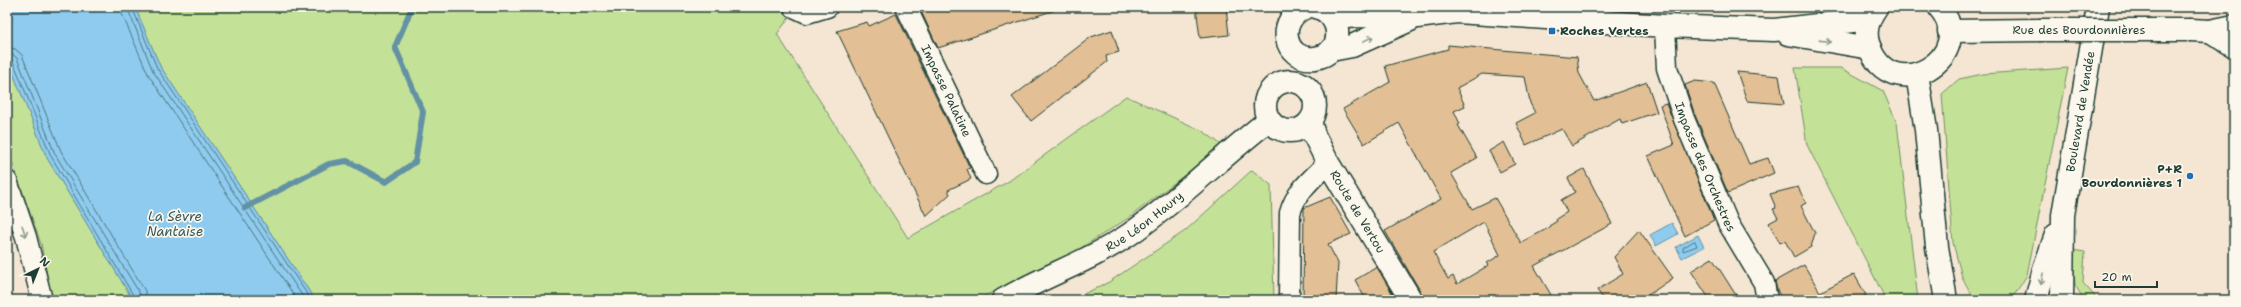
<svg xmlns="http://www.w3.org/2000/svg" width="2241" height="307" viewBox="0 0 2241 307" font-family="'Shantell Sans',sans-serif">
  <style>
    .green { fill: #c4e198; stroke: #728f66 }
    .water { fill: #8fcbef; stroke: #6292a4 }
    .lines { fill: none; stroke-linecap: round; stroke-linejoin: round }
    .shore { stroke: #4c767f; stroke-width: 1 }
    .stream { stroke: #6292a4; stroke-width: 6 }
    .building { fill: #e2bf94; stroke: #1f3d34; fill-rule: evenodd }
    .minor-casing { stroke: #1f3d34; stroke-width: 23 }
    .tertiary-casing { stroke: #1f3d34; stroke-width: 25 }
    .secondary-casing { stroke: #1f3d34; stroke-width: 25 }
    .primary-casing { stroke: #1f3d34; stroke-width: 25 }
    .minor { stroke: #fbf7ec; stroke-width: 20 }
    .tertiary { stroke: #fbf7ec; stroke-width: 22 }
    .secondary { stroke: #fbf7ec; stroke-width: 22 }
    .primary { stroke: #fbf7ec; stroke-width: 22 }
    .tertiary-bridge-casing { stroke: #1f3d34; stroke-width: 25; stroke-linecap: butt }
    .tertiary-bridge { stroke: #fbf7ec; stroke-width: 22 }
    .oneway { stroke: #8d9a90 }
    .poi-dot { fill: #1f6fb2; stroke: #fbf7ec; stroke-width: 1.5 }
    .labels { text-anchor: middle; stroke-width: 3.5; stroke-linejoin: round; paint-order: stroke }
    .street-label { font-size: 12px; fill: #1f3d34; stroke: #fbf7ec }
    .poi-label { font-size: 12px; font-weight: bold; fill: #1f3d34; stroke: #fbf7ec; text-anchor: start }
    .water-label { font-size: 13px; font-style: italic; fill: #355959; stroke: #fbf7ec }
  </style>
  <rect width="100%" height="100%" fill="#f4e6d2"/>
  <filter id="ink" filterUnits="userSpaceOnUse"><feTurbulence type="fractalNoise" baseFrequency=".025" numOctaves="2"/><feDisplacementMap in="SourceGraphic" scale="8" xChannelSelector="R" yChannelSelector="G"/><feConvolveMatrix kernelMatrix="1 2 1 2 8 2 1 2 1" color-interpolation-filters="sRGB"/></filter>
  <g filter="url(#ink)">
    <g class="green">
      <polygon points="135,7 797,7 777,34 908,238 1009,181 1126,96 1203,131 1223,146 1127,219 1052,266 975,300 315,300 160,66"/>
      <polygon points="7,58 47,158 133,300 52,300 41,244 7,148"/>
      <polygon points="1795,68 1841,68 1883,91 1897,123 1918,300 1886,300 1807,145"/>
      <polygon points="2068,68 2027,275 2013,297 2004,300 1974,299 1962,277 1953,243 1942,94 1959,79 1983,74"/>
      <polygon points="1252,170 1271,185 1274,300 1071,300 1109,282 1185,231"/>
      <polygon points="2072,250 2085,252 2083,283 2098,300 2084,300 2075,285"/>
    </g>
    <g class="water">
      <polygon points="7,7 135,7 160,66 315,300 133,300 47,158 7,58"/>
      <polygon points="1672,223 1678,234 1656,246 1650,235"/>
      <polygon points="1698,235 1704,247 1682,258 1676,247"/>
    </g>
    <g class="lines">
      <g class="shore">
        <polyline points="121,7 122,14 148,74 297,300"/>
        <polyline points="127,7 153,71 305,300"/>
        <polyline points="132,7 157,68 311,300"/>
        <polyline points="7,47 15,49 22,55 61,151 145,291 147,300"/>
        <polyline points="7,53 12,54 17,58 55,154 140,294 141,300"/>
        <polyline points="7,58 13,61 51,156 136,300"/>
        <polygon points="1695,241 1697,246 1683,251 1683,248"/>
      </g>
      <polyline class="stream" points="245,208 329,164 347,161 386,182 415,162 423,112 395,47 412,7"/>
    </g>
    <g class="building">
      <polygon points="919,7 1055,7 1055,10 938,48"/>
      <polygon points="1196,7 1226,7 1229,35 1200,38"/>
      <polygon points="896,14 970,168 967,169 971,179 948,190 950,194 926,216 837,31 867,22 869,26"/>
      <polygon points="1112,30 1119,52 1106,56 1107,62 1031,121 1012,97 1091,37"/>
      <path d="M1448,45L1577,57L1579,73L1594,101L1647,82L1657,112L1622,124L1620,119L1572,146L1562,129L1526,145L1516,123L1535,113L1530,103L1525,77L1482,74L1457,88L1465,106L1454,111L1460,124L1458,125L1477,158L1451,173L1472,209L1495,198L1521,243L1550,227L1549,226L1557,221L1556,219L1567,212L1561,200L1575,192L1568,178L1584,169L1612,224L1534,266L1554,300H1423L1422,294L1385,231L1441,199L1399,123L1364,144L1343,109L1390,82L1385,66L1448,49ZM1484,222L1500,255L1487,263L1489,265L1457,284L1453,276L1448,279L1433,252Z"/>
      <polygon points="1737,72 1779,76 1784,104 1747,101"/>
      <polygon points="1695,81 1714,83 1749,164 1768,158 1774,173 1728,193 1695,115 1685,85"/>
      <polygon points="1666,103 1714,220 1685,236 1648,156 1674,145 1660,105"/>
      <polygon points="1504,142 1515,164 1500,172 1489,151"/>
      <polygon points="1798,187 1806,203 1801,206 1815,233 1811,247 1794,257 1785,241 1780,243 1769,223 1778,218 1773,209 1776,208 1770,194"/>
      <polygon points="1330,197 1351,234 1328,244 1338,263 1336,300 1303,300 1304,208"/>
      <polygon points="1639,230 1673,278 1641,300 1604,300 1597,290 1623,274 1614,257"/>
      <polygon points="1712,258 1720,270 1739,300 1710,300 1691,271"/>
      <polygon points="1804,265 1820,292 1854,274 1866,295 1857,300 1782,300 1777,290 1775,281"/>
      <polygon points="1377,267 1396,300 1366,300 1355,280"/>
    </g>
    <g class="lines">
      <defs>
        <g id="minor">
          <polyline points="794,7 807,13 827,7"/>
          <path id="s1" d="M906,7L986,174"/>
          <path id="s2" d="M1665,26L1667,68L1684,119L1728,223L1764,283L1767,300"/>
          <polyline points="7,181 26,237 42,300"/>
          <path d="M1289,300L1290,213C1296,191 1312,179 1328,163"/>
        </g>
        <g id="tertiary">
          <path d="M1876,8C1868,19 1864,33 1869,46C1891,110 1981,56 1939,7"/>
          <polyline points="1334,18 1360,16 1417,17 1457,12 1665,26 1774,30 1870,19"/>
          <polyline points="2191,30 2210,31 2234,26"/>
          <polyline points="1949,31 2039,30"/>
          <polyline points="2210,31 2234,46"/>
          <polyline points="1788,34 1870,48"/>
          <polyline points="1331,50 1352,46 1410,20"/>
          <polyline points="1917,74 1926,130 1937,247 1946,300"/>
          <path id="s3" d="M1003,300C1044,276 1090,261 1130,234C1179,200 1222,156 1269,120"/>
        </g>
        <g id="secondary">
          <path d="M1307,7C1275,18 1283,62 1315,58C1345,54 1344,15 1316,7"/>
          <circle cx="1290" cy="106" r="25"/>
          <path id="s4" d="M1310,121L1314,135L1328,163L1411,300"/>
        </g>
        <g id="primary">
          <polyline points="2036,300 2044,269 2056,235"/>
          <path id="s5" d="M2062,300L2063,215L2098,7"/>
        </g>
      </defs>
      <use href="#minor" class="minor-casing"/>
      <use href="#tertiary" class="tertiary-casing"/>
      <use href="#secondary" class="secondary-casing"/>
      <use href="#primary" class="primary-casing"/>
      <use href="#minor" class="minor"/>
      <use href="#tertiary" class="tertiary"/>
      <use href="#secondary" class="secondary"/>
      <use href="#primary" class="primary"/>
      <defs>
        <polyline id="tertiary-bridge" points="2039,30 2191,30"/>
      </defs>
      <use href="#tertiary-bridge" class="tertiary-bridge-casing"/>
      <use href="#tertiary-bridge" class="tertiary-bridge"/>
    </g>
    <defs><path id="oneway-shaft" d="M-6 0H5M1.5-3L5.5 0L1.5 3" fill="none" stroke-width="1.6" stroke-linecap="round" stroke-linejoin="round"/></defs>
    <g class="oneway">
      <use href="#oneway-shaft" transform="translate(1368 39) rotate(-25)"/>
      <use href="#oneway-shaft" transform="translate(1825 41) rotate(8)"/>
      <use href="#oneway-shaft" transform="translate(24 231) rotate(71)"/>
      <use href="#oneway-shaft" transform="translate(2042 279) rotate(101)"/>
    </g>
  </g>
  <g class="poi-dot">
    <rect x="1548" y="27" width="8" height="8" rx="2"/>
    <circle cx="2190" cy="176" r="4"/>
  </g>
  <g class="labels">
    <g class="street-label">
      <text x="2079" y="34">Rue des Bourdonnières</text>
      <text dy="4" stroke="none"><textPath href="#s1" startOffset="93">Impasse Palatine</textPath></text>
      <text dy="4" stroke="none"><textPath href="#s5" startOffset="190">Boulevard de Vendée</textPath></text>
      <text dy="4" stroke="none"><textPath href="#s2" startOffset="148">Impasse des Orchestres</textPath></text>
      <text dy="4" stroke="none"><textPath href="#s4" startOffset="103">Route de Vertou</textPath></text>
      <text dy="4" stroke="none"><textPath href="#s3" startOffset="162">Rue Léon Haury</textPath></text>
    </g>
    <g class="poi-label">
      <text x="1560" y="35">Roches Vertes</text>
      <text x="2182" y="173" text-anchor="end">P+R<tspan x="2182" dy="14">Bourdonnières 1</tspan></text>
    </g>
    <g class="water-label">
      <text x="175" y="221">La Sèvre<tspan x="175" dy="15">Nantaise</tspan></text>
    </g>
  </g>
  <rect width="2241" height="307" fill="none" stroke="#fbf7ec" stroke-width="24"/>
  <rect x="12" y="12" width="2217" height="283" fill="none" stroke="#1f3d34" stroke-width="1.5" filter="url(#ink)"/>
  <g transform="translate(38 269) rotate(43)" stroke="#fbf7ec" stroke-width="3" paint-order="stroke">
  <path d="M0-3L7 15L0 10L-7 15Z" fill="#1f3d34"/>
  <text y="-6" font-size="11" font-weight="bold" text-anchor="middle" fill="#1f3d34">N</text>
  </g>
  <path d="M2095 281v6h62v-6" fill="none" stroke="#1f3d34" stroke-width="2"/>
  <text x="2101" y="281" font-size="12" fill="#1f3d34" stroke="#fbf7ec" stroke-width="3" paint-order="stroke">20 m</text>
</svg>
